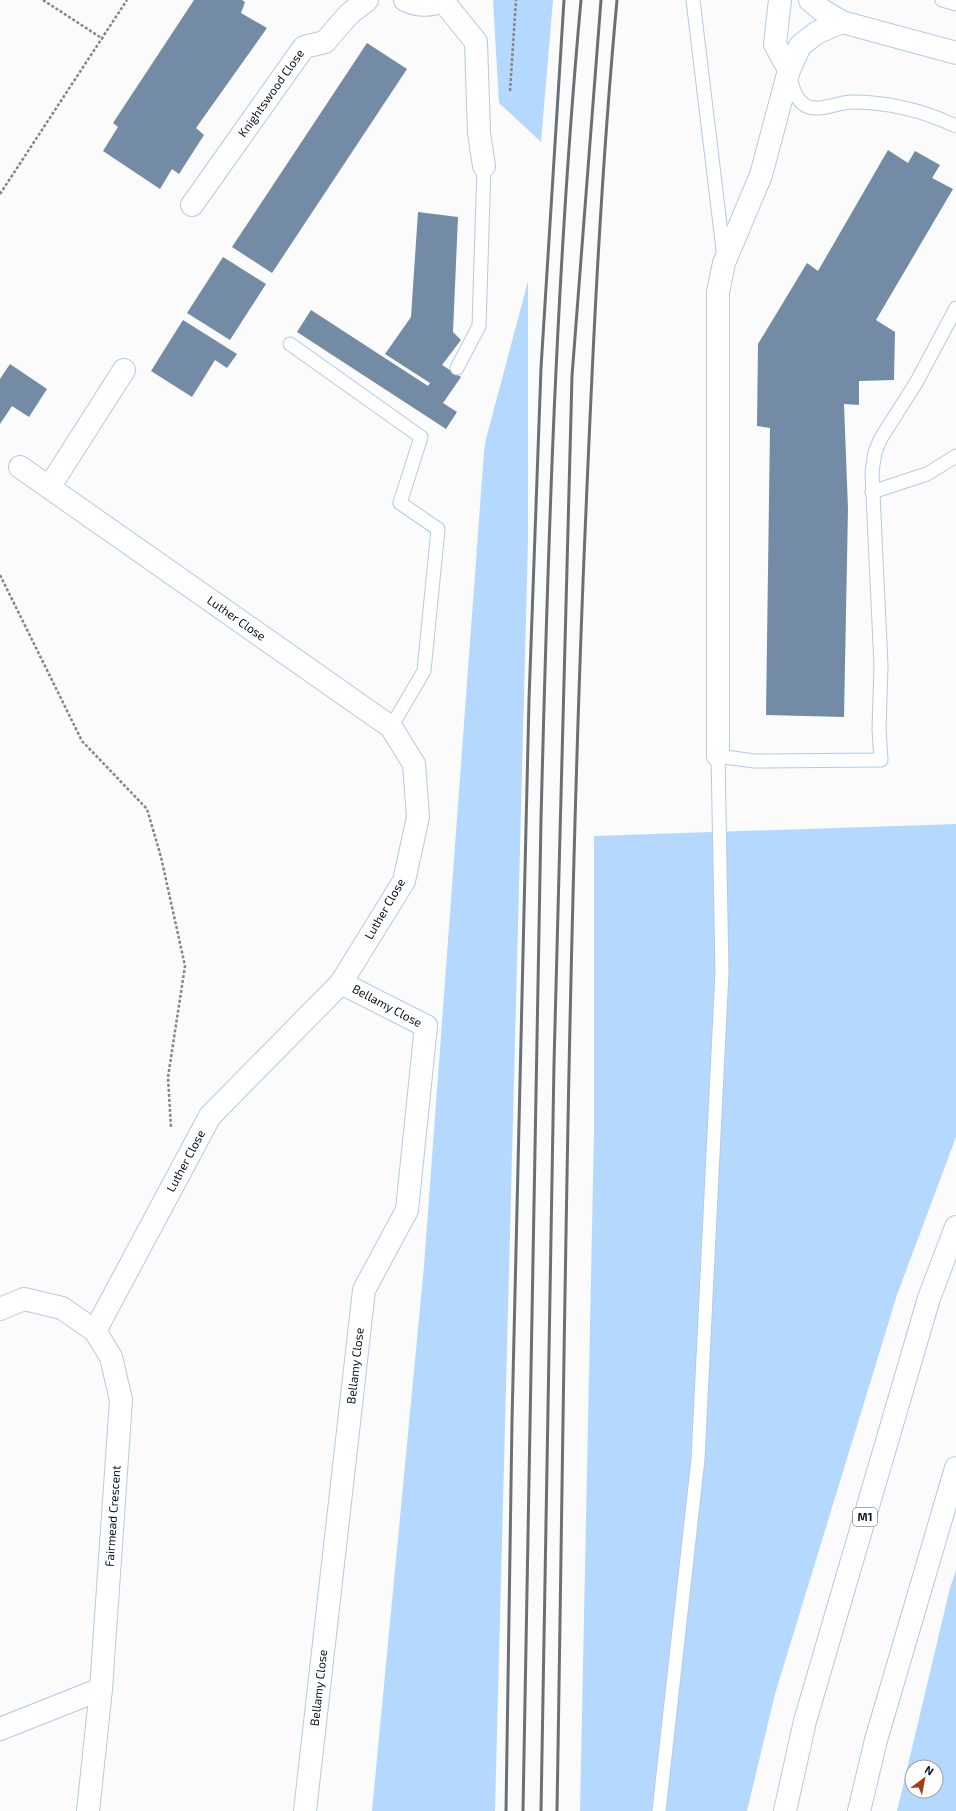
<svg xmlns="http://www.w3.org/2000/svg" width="956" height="1811" viewBox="0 0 956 1811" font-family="'Exo 2',sans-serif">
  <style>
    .green { fill: #b5d9fe; fill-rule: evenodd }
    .building { fill: #738ba4 }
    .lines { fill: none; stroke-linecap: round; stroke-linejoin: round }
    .lane-casing { stroke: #b2cbe5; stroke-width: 15 }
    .street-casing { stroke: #b2cbe5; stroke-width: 24 }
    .highway-casing { stroke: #b2cbe5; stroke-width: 24 }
    .path { stroke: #83878b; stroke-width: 2.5; stroke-dasharray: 3 2; stroke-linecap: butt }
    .lane { stroke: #fff; stroke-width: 13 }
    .street { stroke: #fff; stroke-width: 22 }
    .highway { stroke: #fff; stroke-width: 22 }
    .rail { stroke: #6b7075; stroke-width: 3 }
    .labels { text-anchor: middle; stroke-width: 3.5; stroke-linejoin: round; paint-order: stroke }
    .shield { fill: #fff; stroke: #51575d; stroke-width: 1 }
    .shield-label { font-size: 11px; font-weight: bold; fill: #070f18 }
    .street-label { font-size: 12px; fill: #070f18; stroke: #fff }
  </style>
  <rect width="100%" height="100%" fill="#fbfbfb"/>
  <g class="green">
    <polygon points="493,0 553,0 541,142 499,103"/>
    <polygon points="528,281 528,541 495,1811 372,1811 424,1266 484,452 486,439"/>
    <polygon points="956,824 956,1137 897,1295 775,1694 747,1811 580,1811 594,1131 594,836"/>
    <path d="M956,1570V1811H897L950,1588ZM912,1767H936V1791H912Z"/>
  </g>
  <g class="building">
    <polygon points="194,0 242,0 245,2 241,13 267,28 196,128 204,135 179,174 172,169 160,189 103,151 118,127 113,123"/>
    <polygon points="367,43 407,69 272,273 232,247"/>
    <polygon points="888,150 908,163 915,151 940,165 932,178 953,189 876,320 895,332 894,380 859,381 859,405 844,404 848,509 844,717 766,715 770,428 757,426 758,344 807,263 818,271"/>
    <polygon points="418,212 458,217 453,332 461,340 442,365 461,377 443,403 457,412 446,429 297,332 311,310 428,386 430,383 385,354 411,317"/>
    <polygon points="223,257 266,284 230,340 187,313"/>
    <polygon points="183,320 237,354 227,368 215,360 192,397 151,371"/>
    <polygon points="10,364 47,389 29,417 12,406 0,424 0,379"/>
  </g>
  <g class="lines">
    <defs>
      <g id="lane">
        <polyline points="693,0 724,258"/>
        <polyline points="942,0 956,4"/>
        <path d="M790,75C792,85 794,96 802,103C816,115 836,102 852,102C888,102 924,111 956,126"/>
        <polyline points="290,344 421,437 400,503 438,529 424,671 391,727"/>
        <polyline points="457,368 479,326 484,166"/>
        <polyline points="872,492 927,474 956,456"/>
        <polyline points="659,1811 698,1459 722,972 718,756 754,761 881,760 879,729 881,666 872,472 875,452 881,438 916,383 956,308"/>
      </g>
      <g id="street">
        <path d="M405,0C418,6 432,6 444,0"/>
        <polyline points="780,0 775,44 789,70"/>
        <polyline points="810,0 823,11 842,22 956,53"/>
        <polyline points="443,1 476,42 479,133 484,166"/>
        <path id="s1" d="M192,205L304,47L325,42L349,14L367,0"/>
        <path id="s2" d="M20,467L391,727L414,764L418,817L404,881L341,983L210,1116L95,1331"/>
        <polyline points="50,486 124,370"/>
        <polyline points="718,756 718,292 724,263 761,175 789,70 800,46 816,33 842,22"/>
        <polyline points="0,1309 24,1299 62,1308 95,1331 111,1357 121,1400 101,1689 88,1811"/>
        <polyline points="0,1729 101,1689"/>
        <path id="s3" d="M305,1811L364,1290L407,1210L426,1026L341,983"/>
      </g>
      <g id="highway">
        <polyline points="785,1811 805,1721 929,1298 956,1227"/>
        <polyline points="859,1811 876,1740 956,1468"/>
      </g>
    </defs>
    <use href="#lane" class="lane-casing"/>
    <use href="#street" class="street-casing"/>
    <use href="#highway" class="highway-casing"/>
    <g class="path">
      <polyline points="43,0 103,39"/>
      <polyline points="510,91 516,0"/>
      <polyline points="0,194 127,0"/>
      <polyline points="0,575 82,741 147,809 161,857 185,966 168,1077 171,1128"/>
    </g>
    <use href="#lane" class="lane"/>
    <use href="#street" class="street"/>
    <use href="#highway" class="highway"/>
    <g class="rail">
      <polyline points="506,1811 512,1421 529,700 541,368 564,0"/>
      <path d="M523,1811C530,1480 533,1149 541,819C548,546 556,272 581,0"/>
      <polyline points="541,1811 554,1064 572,376 601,0"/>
      <path d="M557,1811C564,1401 567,991 583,582C591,388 599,193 617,0"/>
    </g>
  </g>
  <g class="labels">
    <rect class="shield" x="853" y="1508" width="24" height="18" rx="3"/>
    <g class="shield-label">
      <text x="865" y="1521">M1</text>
    </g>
    <g class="street-label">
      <text dy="4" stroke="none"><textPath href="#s1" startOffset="137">Knightswood Close</textPath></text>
      <text dy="4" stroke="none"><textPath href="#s2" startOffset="264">Luther Close</textPath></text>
      <text transform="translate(385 909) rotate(-60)" y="4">Luther Close</text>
      <text transform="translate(387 1006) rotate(28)" y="4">Bellamy Close</text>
      <text transform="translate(186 1161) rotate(-62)" y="4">Luther Close</text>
      <text dy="4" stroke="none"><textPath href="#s3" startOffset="448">Bellamy Close</textPath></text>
      <text transform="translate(113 1516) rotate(-86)" y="4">Fairmead Crescent</text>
      <text dy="4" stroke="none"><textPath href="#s3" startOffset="124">Bellamy Close</textPath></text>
    </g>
  </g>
  <g transform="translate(924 1779) rotate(32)"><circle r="19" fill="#ffffff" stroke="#9c9fa3"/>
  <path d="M0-3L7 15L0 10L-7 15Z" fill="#a33e14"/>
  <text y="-6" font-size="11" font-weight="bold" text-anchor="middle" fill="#070f18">N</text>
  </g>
</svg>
